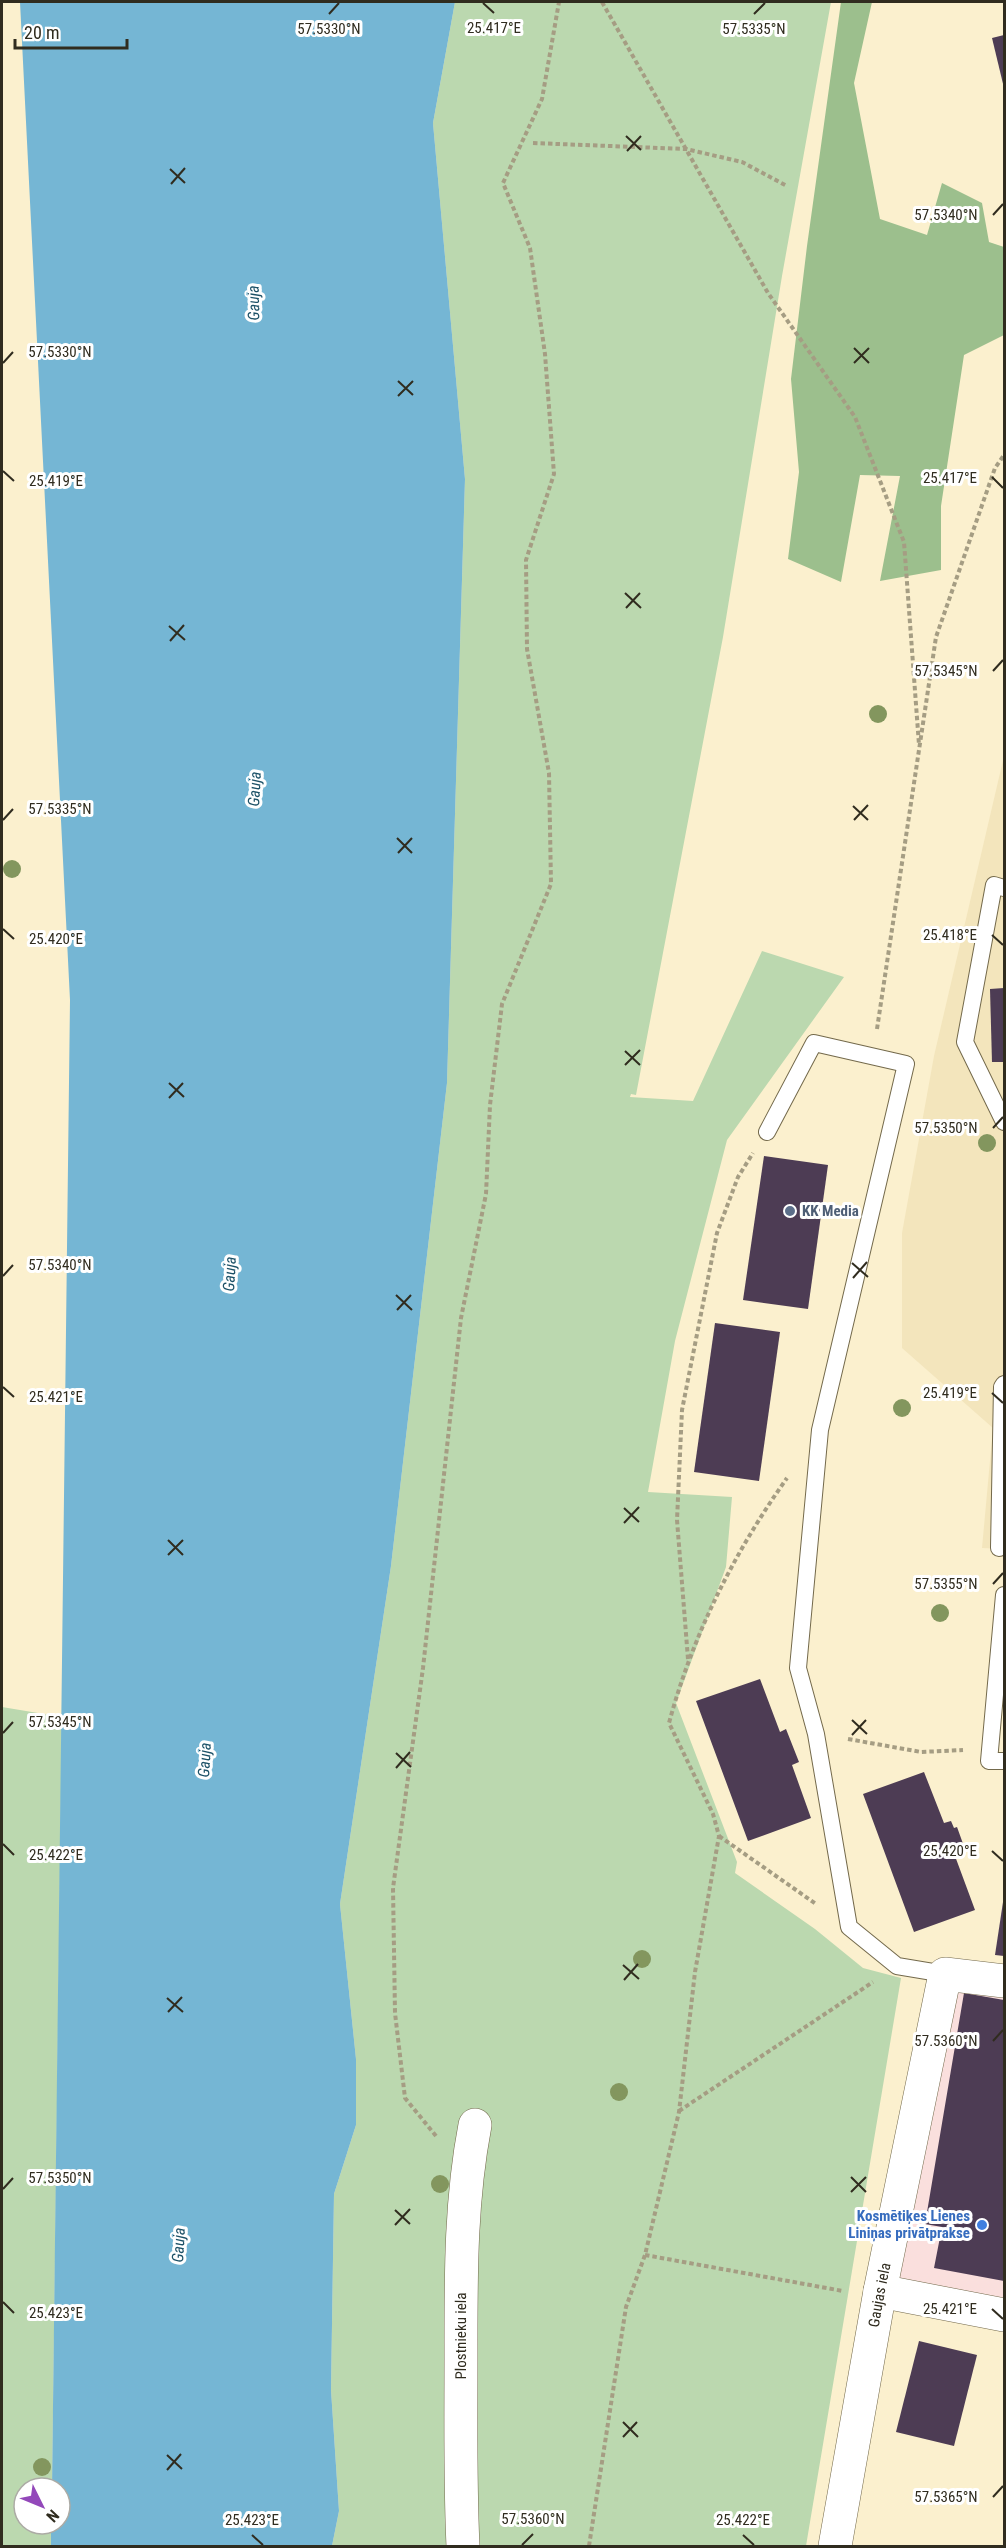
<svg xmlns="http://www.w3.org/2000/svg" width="1006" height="2548" viewBox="0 0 1006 2548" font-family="'Roboto Condensed',sans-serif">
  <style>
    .commercial { fill: #fadfdd }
    .built { fill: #f3e5bc }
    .green { fill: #bbd8af }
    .forest { fill: #9cbf8d }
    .water { fill: #75b6d4 }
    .building { fill: #4d3c54 }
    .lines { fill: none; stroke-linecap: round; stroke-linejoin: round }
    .service-casing { stroke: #73694b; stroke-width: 18 }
    .minor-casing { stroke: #73694b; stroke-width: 34 }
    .path { stroke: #a59d83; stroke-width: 4; stroke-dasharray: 4.5 3; stroke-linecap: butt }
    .service { stroke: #fff; stroke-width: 16 }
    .minor { stroke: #fff; stroke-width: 33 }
    .tree { fill: #83965e }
    .ticks { fill: none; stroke: #302c1f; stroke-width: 2 }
    .service-dot { fill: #5c6f8a; stroke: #fff; stroke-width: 2 }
    .shop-dot { fill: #3f7fe0; stroke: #fff; stroke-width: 2 }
    .labels { text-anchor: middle; stroke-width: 6; stroke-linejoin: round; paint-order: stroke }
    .service-label { font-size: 15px; font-weight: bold; fill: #4e5e75; stroke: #fff; text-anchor: start }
    .shop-label { font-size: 15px; font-weight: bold; fill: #366cbe; stroke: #fff; text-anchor: end }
    .street-label { font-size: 15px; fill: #302c1f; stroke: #fff }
    .water-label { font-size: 16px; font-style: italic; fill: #1c5167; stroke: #fff }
    .ticks-label { font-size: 15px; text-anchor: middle; fill: #302c1f; stroke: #fff; stroke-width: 6; stroke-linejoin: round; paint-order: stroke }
  </style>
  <rect width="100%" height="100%" fill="#fbf0ce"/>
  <polygon class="commercial" points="950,1981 1004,1988 1004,2310 891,2287"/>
  <polygon class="built" points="1004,756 1004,1549 982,1548 993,1428 902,1348 902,1233 934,1056"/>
  <g class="green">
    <polygon points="455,2 831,2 782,276 723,637 636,1095 631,1094 630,1097 693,1101 762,951 844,977 727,1140 675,1341 648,1492 732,1497 726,1567 676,1703 737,1862 735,1873 815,1929 863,1968 901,1978 806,2546 332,2546 339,2511 331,2390 334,2194 356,2125 356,2059 340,1904 391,1566 447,1083 465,479 433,123"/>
    <polygon points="2,1707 62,1717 52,2488 24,2488 24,2524 51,2524 51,2546 2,2546"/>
  </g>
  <polygon class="forest" points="841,2 872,2 854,83 880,219 927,235 942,183 982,203 989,242 1004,247 1004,335 964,355 941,506 941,570 880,581 900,476 860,475 841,582 788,559 799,472 791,379 807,246"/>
  <polygon class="water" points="20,2 455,2 433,123 465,479 447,1083 391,1566 340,1904 356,2059 356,2125 334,2194 331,2390 339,2511 332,2546 51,2546 51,2524 60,2524 60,2488 52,2488 70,1000"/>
  <g class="building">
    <polygon points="1004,35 1004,88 992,38"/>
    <polygon points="1004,988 1004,1062 992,1062 990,989"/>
    <polygon points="764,1156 828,1165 808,1309 743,1300"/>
    <polygon points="715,1323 780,1332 759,1481 694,1472"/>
    <polygon points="760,1679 780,1732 786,1729 799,1762 792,1765 811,1818 748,1841 696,1701"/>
    <polygon points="924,1772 944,1823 951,1821 954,1828 957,1827 966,1852 955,1856 975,1910 914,1932 863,1794"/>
    <polygon points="1003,1902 1004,1902 1004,1956 995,1955"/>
    <polygon points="964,1993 1004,2000 1004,2281 934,2268 942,2227 925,2224"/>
    <polygon points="919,2341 977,2355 954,2446 896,2432"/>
  </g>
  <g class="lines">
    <defs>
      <g id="service">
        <polyline points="1004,888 994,885 965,1042 1004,1122"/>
        <polyline points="767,1132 814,1043 906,1064 820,1430 798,1668 816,1734 849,1927 897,1966 945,1974"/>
        <polyline points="999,1548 1002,1387 1004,1384"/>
        <polyline points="1004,1595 989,1761 1004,1761"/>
      </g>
      <g id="minor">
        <polyline points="880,2291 1004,2315"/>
        <path id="s1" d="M463,2546C460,2484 461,2421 461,2358C461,2280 460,2203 475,2125"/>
        <path id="s2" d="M835,2546L880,2291L945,1974L1004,1981"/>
      </g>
    </defs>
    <use href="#service" class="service-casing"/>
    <use href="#minor" class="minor-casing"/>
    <g class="path">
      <polyline points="602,2 768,293 855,417 904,542 919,745"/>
      <polyline points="533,143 686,149 742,162 787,186"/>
      <polyline points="877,1029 936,637 995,468 1004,455"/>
      <polyline points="688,1659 677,1520 682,1410 717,1233 738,1177 753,1153"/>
      <polyline points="848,1739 921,1752 963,1750"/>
      <polyline points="719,1836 816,1904"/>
      <polyline points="679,2111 873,1982"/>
      <polyline points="436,2136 405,2098 395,2013 393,1888 423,1668 461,1318 486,1194 490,1105 502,1004 551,884 549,773 527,649 526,560 554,474 545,354 530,248 503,183 542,99 559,2"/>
      <polyline points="645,2255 843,2291"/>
      <path d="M589,2546L626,2307L645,2255L679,2112L695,1972L719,1836L713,1814L669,1723C693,1634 734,1553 787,1478"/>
    </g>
    <use href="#service" class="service"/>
    <use href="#minor" class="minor"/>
  </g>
  <g class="tree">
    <circle cx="878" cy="714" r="9"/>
    <circle cx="12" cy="869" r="9"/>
    <circle cx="987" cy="1143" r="9"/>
    <circle cx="902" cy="1408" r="9"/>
    <circle cx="940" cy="1613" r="9"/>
    <circle cx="642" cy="1959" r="9"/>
    <circle cx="619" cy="2092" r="9"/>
    <circle cx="440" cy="2184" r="9"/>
    <circle cx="42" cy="2467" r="9"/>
  </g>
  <path class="ticks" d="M483,3L494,13M329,14L339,3M754,14L765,3M626,136L641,150M627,151L641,136M170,169L185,183M171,184L185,168M993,215L1003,204M854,348L869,363M3,363L13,352M854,363L869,348M398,381L413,395M398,396L413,381M3,471L14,481M992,477L1003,488M625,593L641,608M626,608L640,593M169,626L185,640M170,641L184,625M993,671L1003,660M853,806L868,820M3,820L13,809M854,820L868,805M397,838L412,853M398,853L412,838M3,929L14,939M992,935L1003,945M625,1051L640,1065M625,1065L640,1050M169,1083L184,1097M169,1098L183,1083M993,1128L1003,1117M852,1263L868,1277M3,1276L13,1265M853,1278L867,1262M396,1295L412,1310M397,1310L411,1295M3,1387L14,1397M992,1393L1003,1403M624,1508L639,1522M624,1523L639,1507M168,1540L183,1555M168,1555L183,1540M993,1584L1003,1573M852,1720L867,1734M3,1733L13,1722M852,1735L866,1720M396,1753L411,1767M396,1768L410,1752M3,1844L14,1855M992,1851L1003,1861M623,1965L639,1979M624,1980L638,1964M167,1998L183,2012M168,2012L182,1997M993,2041L1003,2030M851,2177L866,2192M3,2189L13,2178M851,2192L866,2177M395,2210L410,2224M395,2225L410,2209M3,2302L14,2313M992,2309L1003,2319M623,2422L638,2437M623,2437L637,2422M167,2455L182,2469M167,2470L181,2454M993,2497L1003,2486M252,2535L263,2545M743,2535L754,2545M522,2545L533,2534"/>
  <circle class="service-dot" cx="790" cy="1211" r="6"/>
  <circle class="shop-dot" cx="982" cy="2225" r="6"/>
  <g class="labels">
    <g class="service-label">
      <text x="802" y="1216">KK Media</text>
    </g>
    <g class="shop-label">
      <text x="970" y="2221">Kosmētiķes Lienes<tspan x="970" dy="17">Liniņas privātprakse</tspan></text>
    </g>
    <g class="street-label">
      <text dy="5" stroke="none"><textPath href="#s2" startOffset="255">Gaujas iela</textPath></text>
      <text dy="5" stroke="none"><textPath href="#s1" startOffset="210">Plostnieku iela</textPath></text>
    </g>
    <g class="water-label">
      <text transform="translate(253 303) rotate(-91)" y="6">Gauja</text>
      <text transform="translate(254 789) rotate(-87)" y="6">Gauja</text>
      <text transform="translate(229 1274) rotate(-87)" y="6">Gauja</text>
      <text transform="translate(204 1760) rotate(-87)" y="6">Gauja</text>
      <text transform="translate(178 2245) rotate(-87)" y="6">Gauja</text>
    </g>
  </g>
  <g class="ticks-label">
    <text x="494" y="33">25.417°E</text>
    <text x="329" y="34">57.5330°N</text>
    <text x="754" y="34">57.5335°N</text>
    <text x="946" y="220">57.5340°N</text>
    <text x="60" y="357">57.5330°N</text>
    <text x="950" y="483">25.417°E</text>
    <text x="56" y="486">25.419°E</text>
    <text x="946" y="676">57.5345°N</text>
    <text x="60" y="814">57.5335°N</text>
    <text x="950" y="940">25.418°E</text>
    <text x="56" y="944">25.420°E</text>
    <text x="946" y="1133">57.5350°N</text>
    <text x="60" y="1270">57.5340°N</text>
    <text x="950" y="1398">25.419°E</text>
    <text x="56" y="1402">25.421°E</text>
    <text x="946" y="1589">57.5355°N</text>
    <text x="60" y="1727">57.5345°N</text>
    <text x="950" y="1856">25.420°E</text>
    <text x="56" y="1860">25.422°E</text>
    <text x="946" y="2046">57.5360°N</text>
    <text x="60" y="2183">57.5350°N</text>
    <text x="950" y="2314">25.421°E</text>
    <text x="56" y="2318">25.423°E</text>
    <text x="946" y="2502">57.5365°N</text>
    <text x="533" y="2524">57.5360°N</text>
    <text x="252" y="2525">25.423°E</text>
    <text x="743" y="2525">25.422°E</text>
  </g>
  <rect width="1006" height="2548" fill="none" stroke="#302c1f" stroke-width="6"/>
  <g transform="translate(42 2506) rotate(133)"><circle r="28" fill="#ffffff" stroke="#acaba5" stroke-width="1.5"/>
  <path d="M0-4.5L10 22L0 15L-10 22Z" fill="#9348ba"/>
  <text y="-9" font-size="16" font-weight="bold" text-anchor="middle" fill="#302c1f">N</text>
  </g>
  <path d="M15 39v9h112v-9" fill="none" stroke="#302c1f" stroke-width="3"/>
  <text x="24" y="39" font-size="18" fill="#302c1f" stroke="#ffffff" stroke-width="4.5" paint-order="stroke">20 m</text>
</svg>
